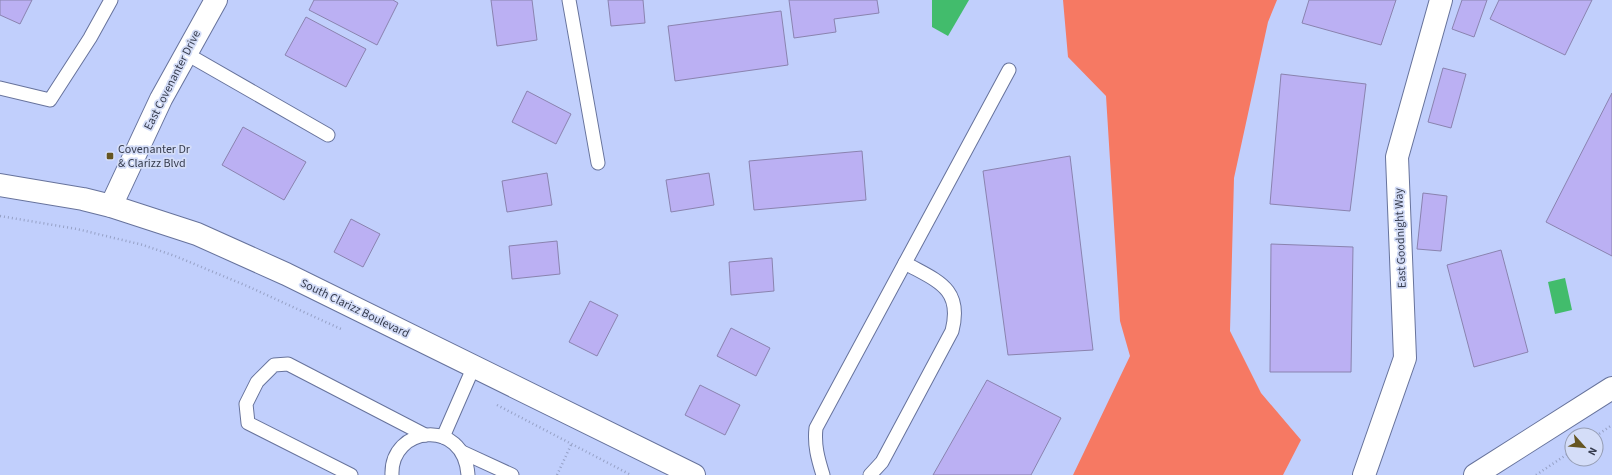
<svg xmlns="http://www.w3.org/2000/svg" width="1612" height="475" viewBox="0 0 1612 475" font-family="'Source Sans 3',sans-serif">
  <style>
    .forest { fill: #f67963 }
    .water { fill: #42bc6c }
    .building { fill: #bbb0f3; stroke: #8a83af }
    .lines { fill: none; stroke-linecap: round; stroke-linejoin: round }
    .service-casing { stroke: #67739c; stroke-width: 15 }
    .minor-casing { stroke: #67739c; stroke-width: 24 }
    .tertiary-casing { stroke: #67739c; stroke-width: 24 }
    .path { stroke: #96a1c6; stroke-width: 2.5; stroke-dasharray: 1 3; stroke-linecap: butt }
    .service { stroke: #fff; stroke-width: 13 }
    .minor { stroke: #fff; stroke-width: 22 }
    .tertiary { stroke: #fff; stroke-width: 22 }
    .poi-dot { fill: #655522; stroke: #d4ddf8; stroke-width: 1.5 }
    .labels { text-anchor: middle; stroke-width: 3.5; stroke-linejoin: round; paint-order: stroke }
    .street-label { font-size: 12px; fill: #363c4e; stroke: #d4ddf8 }
    .poi-label { font-size: 12px; fill: #363c4e; stroke: #d4ddf8; text-anchor: start }
  </style>
  <rect width="100%" height="100%" fill="#c1cffc"/>
  <polygon class="forest" points="1063,0 1277,0 1268,22 1234,178 1230,331 1261,393 1301,440 1283,475 1073,475 1130,356 1120,321 1106,96 1068,57"/>
  <g class="water">
    <polygon points="932,0 969,0 948,36 932,27"/>
    <polygon points="1565,278 1572,310 1555,314 1548,282"/>
  </g>
  <g class="building">
    <polygon points="0,0 32,0 20,24 0,15"/>
    <polygon points="314,0 393,0 398,3 377,45 309,10"/>
    <polygon points="491,0 532,0 537,40 497,46"/>
    <polygon points="608,0 643,0 645,23 611,26"/>
    <polygon points="789,0 877,0 879,13 834,19 836,32 794,38"/>
    <polygon points="1309,0 1396,0 1381,45 1302,23"/>
    <polygon points="1462,0 1487,0 1474,37 1452,29"/>
    <polygon points="1499,0 1592,0 1565,55 1490,19"/>
    <polygon points="781,11 788,65 675,81 668,26"/>
    <polygon points="306,17 366,49 346,87 285,55"/>
    <polygon points="1443,68 1466,74 1451,128 1428,122"/>
    <polygon points="1281,74 1366,84 1350,211 1270,204"/>
    <polygon points="527,91 571,114 556,144 512,122"/>
    <polygon points="1612,93 1612,256 1546,222"/>
    <polygon points="243,127 306,162 284,200 222,165"/>
    <polygon points="862,151 866,200 754,210 749,161"/>
    <polygon points="1070,156 1093,350 1008,355 983,171"/>
    <polygon points="547,173 552,205 507,212 502,181"/>
    <polygon points="709,173 714,205 671,212 666,180"/>
    <polygon points="1423,193 1447,196 1441,251 1417,249"/>
    <polygon points="351,219 380,234 363,267 334,252"/>
    <polygon points="557,241 560,274 512,279 509,246"/>
    <polygon points="1271,244 1353,247 1351,372 1270,372"/>
    <polygon points="1501,250 1528,352 1474,367 1447,265"/>
    <polygon points="772,258 774,291 731,295 729,262"/>
    <polygon points="590,301 618,315 597,356 569,342"/>
    <polygon points="731,328 770,348 756,376 717,356"/>
    <polygon points="987,380 1061,418 1031,475 933,475"/>
    <polygon points="700,385 740,405 725,435 685,415"/>
  </g>
  <g class="lines">
    <defs>
      <g id="service">
        <polyline points="569,0 598,163"/>
        <polyline points="185,53 328,135"/>
        <polyline points="0,88 50,100 90,38 111,0"/>
        <polyline points="443,437 474,366"/>
        <polyline points="462,452 512,475"/>
        <polyline points="351,475 248,423 246,404 257,382 274,365 288,364 425,435"/>
        <path d="M392,475C390,426 464,417 468,475"/>
        <path d="M823,475C818,459 814,445 816,428L1009,70"/>
        <path d="M870,475L882,462L952,331C963,288 937,281 905,263"/>
      </g>
      <g id="minor">
        <polyline points="1364,475 1405,358 1397,157 1441,0"/>
        <polyline points="1475,475 1612,388"/>
      </g>
      <g id="tertiary">
        <polyline points="0,185 83,199 111,206 197,234 286,274 694,475"/>
        <polyline points="111,206 161,99 216,0"/>
      </g>
    </defs>
    <use href="#service" class="service-casing"/>
    <use href="#minor" class="minor-casing"/>
    <use href="#tertiary" class="tertiary-casing"/>
    <g class="path">
      <polyline points="0,216 77,229 143,245 175,256 247,286 341,329"/>
      <polyline points="497,405 631,475"/>
      <polyline points="1596,436 1612,425"/>
      <polyline points="557,475 571,445"/>
      <polyline points="1536,475 1572,451"/>
    </g>
    <use href="#service" class="service"/>
    <use href="#minor" class="minor"/>
    <use href="#tertiary" class="tertiary"/>
  </g>
  <rect class="poi-dot" x="106" y="152" width="8" height="8" rx="2"/>
  <g class="labels">
    <g class="street-label">
      <text transform="translate(172 80) rotate(-63)" y="4">East Covenanter Drive</text>
      <text transform="translate(1400 238) rotate(-92)" y="4">East Goodnight Way</text>
      <text transform="translate(355 308) rotate(26)" y="4">South Clarizz Boulevard</text>
    </g>
    <g class="poi-label">
      <text x="118" y="153">Covenanter Dr<tspan x="118" dy="14">&amp; Clarizz Blvd</tspan></text>
    </g>
  </g>
  <g transform="translate(1584 447) rotate(117)"><circle r="19" fill="#d4ddf8" stroke="#959db4"/>
  <path d="M0-3L7 15L0 10L-7 15Z" fill="#655522"/>
  <text y="-6" font-size="11" font-weight="bold" text-anchor="middle" fill="#363c4e">N</text>
  </g>
</svg>
